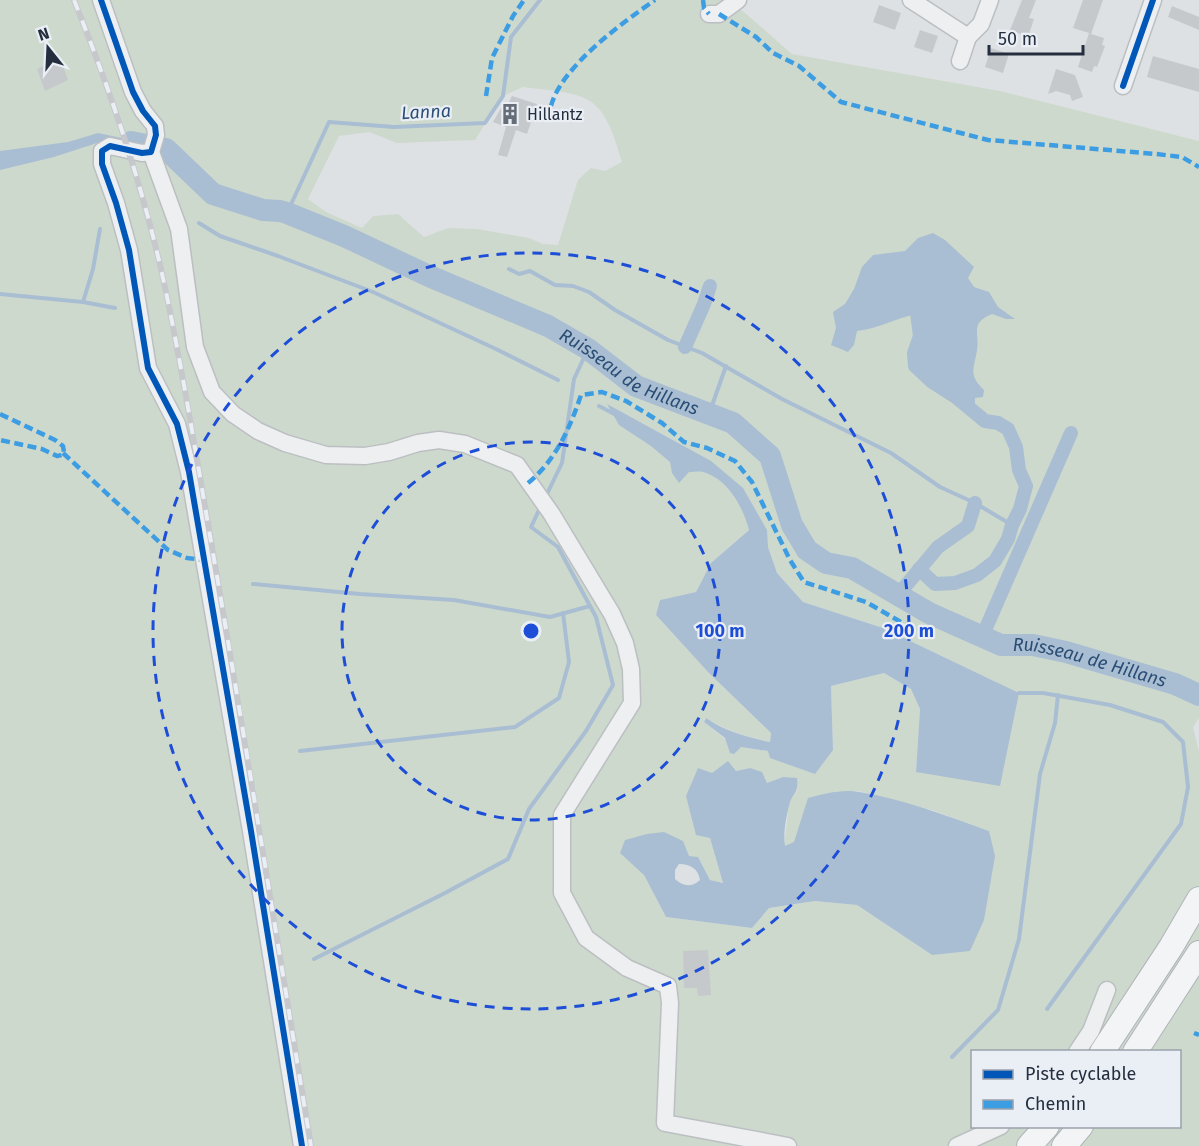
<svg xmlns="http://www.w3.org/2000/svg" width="1199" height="1146" viewBox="0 0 1199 1146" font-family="'Fira Sans',sans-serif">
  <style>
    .green { fill: #ced9cd; fill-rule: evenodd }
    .water { fill: #a9bed2; fill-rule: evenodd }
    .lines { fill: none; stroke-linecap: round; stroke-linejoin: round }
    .stream { stroke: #a9bed2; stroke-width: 4 }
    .canal { stroke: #a9bed2; stroke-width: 14 }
    .river { stroke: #a9bed2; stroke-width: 22 }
    .building { fill: #c6c9cc }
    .minor-casing { stroke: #bcbfc2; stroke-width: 19 }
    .highway-casing { stroke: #b0b4b9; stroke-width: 26 }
    .minor { stroke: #edeff1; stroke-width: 16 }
    .highway { stroke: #f2f4f5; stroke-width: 24 }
    .rail-casing { stroke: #c6c8cc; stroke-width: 6 }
    .rail { stroke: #eaeff5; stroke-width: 4; stroke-dasharray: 11; stroke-linecap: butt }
    .quiet { stroke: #3c9de3; stroke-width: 4.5; stroke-dasharray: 9 4.5; stroke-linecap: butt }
    .cycleway-casing { stroke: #eaeff5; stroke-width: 10 }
    .cycleway { stroke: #0057b8; stroke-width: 6 }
    .ring { fill: none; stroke: #1d4ed8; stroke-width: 3; stroke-dasharray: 10 8 }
    .labels { text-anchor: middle; stroke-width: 4.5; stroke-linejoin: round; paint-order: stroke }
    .poi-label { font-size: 16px; fill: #242e3e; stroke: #eaeff5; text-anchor: start }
    .water-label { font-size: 18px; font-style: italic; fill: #2a4d75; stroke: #eaeff5 }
    .centre { fill: #1d4ed8; stroke: #eaeff5; stroke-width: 3 }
    .ring-label { font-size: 18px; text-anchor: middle; font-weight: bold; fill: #1d4ed8; stroke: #eaeff5; stroke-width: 4.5; stroke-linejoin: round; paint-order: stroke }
  </style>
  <rect width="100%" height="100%" fill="#dee1e4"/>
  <path class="green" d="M0,0H730L792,54L1000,91L1199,141V718L1193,727L1199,752V1146H0ZM523,87C590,95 602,92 622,162L605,171L591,168L578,180L558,245L543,244L529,238L477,229L448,228L424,237L398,214L373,216L362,228L326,212L308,199L339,136L369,132L397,143L475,140L503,96ZM752,527L768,547L777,573L803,602L883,628L1019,693L916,771L920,709L911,689L884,673L831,686L833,750L768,751L741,747L734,753L725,739L704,722L705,718C728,731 744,736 770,742L771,733L708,672L656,615L660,600L696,592L711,563ZM750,768L767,783L783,777L798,789L789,803L784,847L794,843L809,798L858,791L932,810L989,831L932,955L857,905L815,901L769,908L752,928L666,917L644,875L698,857L710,880L723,883L710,838L736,771ZM972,1052H1180V1126H972Z"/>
  <g class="water">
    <polygon points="98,133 159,146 100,142 54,157 0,170 0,151 68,142"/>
    <path d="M933,233L945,240L974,267L968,278L974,287L989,292L998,307L1015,319H1006L992,314C969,324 980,332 977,350C974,369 968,375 984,390L983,397L975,398V411C955,395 933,383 915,366L914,353L920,336L917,314C896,318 878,329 857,331L854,345L848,352L831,345L836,328L833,312L845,304L854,289L862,267L873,255L905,251L918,238Z"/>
    <path d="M607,404L711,461L743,488L767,530L768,547L777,573L803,602L883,628L1019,693L1000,786L916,772L920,709L911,689L884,673L831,686L833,750L815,774L770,758L768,751L741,747L734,754L730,753L725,738L704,722L706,718C725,731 746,737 770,742L771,733L708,672L656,615L660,600L696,592L711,563L749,530C743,507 728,479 703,472C699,471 693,472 689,472L679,483L672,473L670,462L651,446L619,425Z"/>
    <path d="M728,761L736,771L750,768L762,772L767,783L783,777L797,778C799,795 792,792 789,806C786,818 783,834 785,846L794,842L808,798C824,794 842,789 859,792C904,799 947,816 989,831L995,856L984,920L970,951L932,955L857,905L815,901L769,908L752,928L666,917L644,875L620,853L625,840L647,834L664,832L683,841L689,856L698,857L710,880L723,883L710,838L696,835L686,796L698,768L712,773ZM679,864C691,864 698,869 700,880C692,888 682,886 675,879V870Z"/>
  </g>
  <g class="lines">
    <g class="stream">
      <polyline points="287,213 329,122 394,127 485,123 503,96 511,37 540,0"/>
      <polyline points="199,223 220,236 278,256 373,292 496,349 558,380"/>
      <polyline points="509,269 519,274 530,271 555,285 573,286 589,292 615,310 668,340 702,353 782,399 891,453 940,487 975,503 1012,525"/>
      <polyline points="0,294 83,302 115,308"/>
      <polyline points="83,302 93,269 100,229"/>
      <polyline points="599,406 618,416"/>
      <polyline points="709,414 726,366"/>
      <polyline points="546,496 562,463 574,379 588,349"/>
      <polyline points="253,584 360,594 454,600 550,617 590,606"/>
      <polyline points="1019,693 1043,693 1110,705 1163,722 1183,742 1188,787 1181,824 1047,1009"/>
      <polyline points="300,751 515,727 559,698 569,662 563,613"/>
      <polyline points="314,959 445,893 508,859 529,809 586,731 613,685 596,617 558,547 531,527 540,508"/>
      <polyline points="952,1057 998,1010 1019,939 1040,774 1055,723 1058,695"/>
    </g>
    <g class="canal">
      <polyline points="917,313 920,336 914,353 915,366 931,381 956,397 985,421 998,423 1008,429 1016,447 1019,470 1026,486 1020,509 1012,525 1008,539 995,561 977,575 955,583 935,584 919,569"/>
      <polyline points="685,347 704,304 710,286"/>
      <polyline points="898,595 938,547 968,526 975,503"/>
      <polyline points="982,637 1071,433"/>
    </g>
    <path class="river" id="s1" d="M131,142L166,149L213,194L263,210L280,211L287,213L344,236L429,276L548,326L588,349L636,386L733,423L770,456L792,525L807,550L826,563L852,568L929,613L1001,645H1033L1066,652L1175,684L1199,695"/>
  </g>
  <g class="building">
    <polygon points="1022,0 1036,0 1029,18 1034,19 1028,37 1010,30"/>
    <polygon points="1083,0 1103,0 1091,34 1104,38 1102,45 1105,46 1097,67 1094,66 1092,72 1078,67 1089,33 1073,28"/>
    <polygon points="879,5 901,13 895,30 873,22"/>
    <polygon points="1172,6 1199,17 1199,30 1168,17"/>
    <polygon points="920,30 938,36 932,53 914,47"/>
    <polygon points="991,48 1009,54 1003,73 985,67"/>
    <polygon points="1153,56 1199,69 1199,92 1147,77"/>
    <polygon points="60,57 68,80 45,91 37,69"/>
    <polygon points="1056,69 1075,75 1083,97 1072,101 1070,95 1056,91 1048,94"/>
    <polygon points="512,96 537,104 527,134 516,130 507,157 498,155 506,127 493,122 501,108 505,110"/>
    <polygon points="708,950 711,995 698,996 697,988 684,988 683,951"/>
  </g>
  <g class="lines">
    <defs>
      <g id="minor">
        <polyline points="101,0 133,92 143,111 155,126 156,135 151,152 142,153 110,146 102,151 102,164 116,203 129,250 148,368 177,424 189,472 251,831 302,1146"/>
        <polyline points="911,0 968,37"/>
        <polyline points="709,14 719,14 738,0"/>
        <polyline points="960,61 968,37 981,24 990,0"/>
        <polyline points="1123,86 1153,0"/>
        <polyline points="151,152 179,229 195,347 212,392 233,414 258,431 285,443 326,455 365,456 389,452 418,443 439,440 465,444 517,465 551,513 612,614 625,643 631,669 632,703 562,815 562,893 586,938 627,968 668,986 670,1003 665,1123 788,1146"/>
        <polyline points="1077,1052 1091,1031 1107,990"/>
        <polyline points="957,1146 1001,1126"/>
      </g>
      <g id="highway">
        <polyline points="1102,1052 1171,947 1199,899"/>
        <polyline points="1135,1052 1199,953"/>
        <polyline points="1029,1146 1047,1126"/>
        <polyline points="1064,1146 1081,1126"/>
      </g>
    </defs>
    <use href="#minor" class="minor-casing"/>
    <use href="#highway" class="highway-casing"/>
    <use href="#minor" class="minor"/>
    <use href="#highway" class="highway"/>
    <defs>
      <path id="rail" d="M74,0C112,95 145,192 166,292C186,388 201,485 218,582C250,770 280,958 311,1146"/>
    </defs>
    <use href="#rail" class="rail-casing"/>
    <use href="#rail" class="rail"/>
    <g class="quiet">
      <polyline points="703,0 704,8 709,14"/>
      <polyline points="719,14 756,37 773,53 799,66 841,102 988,140 1156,154 1182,157 1199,167"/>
      <polyline points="486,96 492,58 513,16 524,0"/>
      <path d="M551,106C561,67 622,23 655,0"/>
      <polyline points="0,414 55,440 63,446 64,452 62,455 57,456 42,449 0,440"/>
      <polyline points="63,453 168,550 187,558 204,560"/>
      <path d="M528,483C556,460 570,428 581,395L602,392L626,401L662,423L684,442L707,448L735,461L752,482L790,560L804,582L866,602L908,626"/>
      <polyline points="1194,1033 1199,1035"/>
    </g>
    <defs>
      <g id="cycleway">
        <polyline points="101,0 133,92 143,111 155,126 156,135 151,152 142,153 110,146 102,151 102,164 116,203 129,250 148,368 177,424 189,472 251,831 302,1146"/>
        <polyline points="1123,86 1153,0"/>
      </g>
    </defs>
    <use href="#cycleway" class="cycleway-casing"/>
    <use href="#cycleway" class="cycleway"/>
  </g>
  <g class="ring">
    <circle cx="531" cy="631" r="189"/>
    <circle cx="531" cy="631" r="378"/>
  </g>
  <defs>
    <symbol id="building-bare" viewBox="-9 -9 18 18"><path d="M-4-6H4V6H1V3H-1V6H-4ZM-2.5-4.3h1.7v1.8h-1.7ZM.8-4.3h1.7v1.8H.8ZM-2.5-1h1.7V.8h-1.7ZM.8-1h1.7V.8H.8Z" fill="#656d78" stroke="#eaeff5" stroke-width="2.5" paint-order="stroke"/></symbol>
  </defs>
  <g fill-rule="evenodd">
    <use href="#building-bare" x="495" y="99" width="30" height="30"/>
  </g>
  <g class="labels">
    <g class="poi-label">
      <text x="527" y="120">Hillantz</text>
    </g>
    <g class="water-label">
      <text transform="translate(426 112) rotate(-3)" y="6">Lanna</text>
      <text dy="6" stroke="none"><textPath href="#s1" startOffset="556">Ruisseau de Hillans</textPath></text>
      <text dy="6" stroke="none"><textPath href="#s1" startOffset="1132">Ruisseau de Hillans</textPath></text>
    </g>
  </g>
  <circle cx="531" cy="631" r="9" class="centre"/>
  <g class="ring-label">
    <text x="720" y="637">100 m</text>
    <text x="909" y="637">200 m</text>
  </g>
  <rect x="971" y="1050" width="210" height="78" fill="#eaeff5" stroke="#9ba2ac" stroke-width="1.5"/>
  <rect x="983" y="1070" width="30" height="9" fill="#0057b8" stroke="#9ba2ac" stroke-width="1.5"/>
  <text x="1025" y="1080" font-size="18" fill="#242e3e">Piste cyclable</text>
  <rect x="983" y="1100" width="30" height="9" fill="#3c9de3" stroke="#9ba2ac" stroke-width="1.5"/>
  <text x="1025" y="1110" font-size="18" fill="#242e3e">Chemin</text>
  <g transform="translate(48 48) rotate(342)" stroke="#eaeff5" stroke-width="4.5" paint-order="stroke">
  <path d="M0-4.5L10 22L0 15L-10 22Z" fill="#242e3e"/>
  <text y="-9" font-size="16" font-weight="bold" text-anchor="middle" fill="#242e3e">N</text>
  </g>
  <path d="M989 45v9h94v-9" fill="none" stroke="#242e3e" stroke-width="3"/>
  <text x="998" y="45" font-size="18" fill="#242e3e" stroke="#eaeff5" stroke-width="4.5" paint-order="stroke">50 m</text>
</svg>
